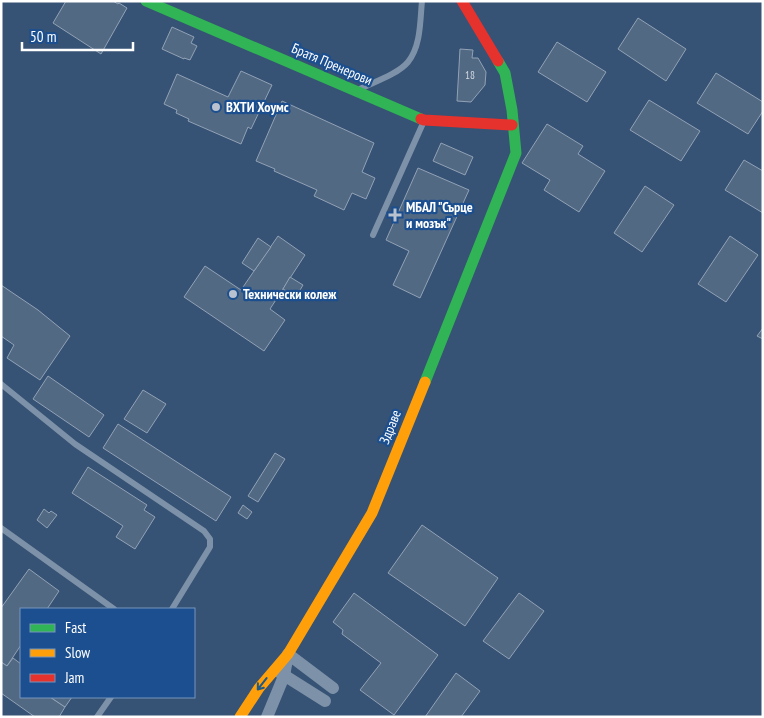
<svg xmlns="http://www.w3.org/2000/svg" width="764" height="718" viewBox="0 0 764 718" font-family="'PT Sans Narrow',sans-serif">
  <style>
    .building { fill: #526984; stroke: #92a2b6 }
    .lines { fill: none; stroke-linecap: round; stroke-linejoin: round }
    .lane { stroke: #7d92a8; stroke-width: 6 }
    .street { stroke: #7d92a8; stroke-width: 12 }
    .fast { stroke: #30b455; stroke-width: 11 }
    .slow { stroke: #ff9f0a; stroke-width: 11 }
    .jam { stroke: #e5322d; stroke-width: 11 }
    .oneway { stroke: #1d5989 }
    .poi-dot { fill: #b9c2ce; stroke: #1b4f8f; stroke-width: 2 }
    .labels { text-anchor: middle; stroke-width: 4.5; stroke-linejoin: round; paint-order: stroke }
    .number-label { font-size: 11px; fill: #d4dae0 }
    .street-label { font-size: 14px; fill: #fff; stroke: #1b4f8f }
    .poi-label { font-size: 14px; font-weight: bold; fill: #fff; stroke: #1b4f8f; text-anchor: start }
  </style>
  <rect width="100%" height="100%" fill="#365274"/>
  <g class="building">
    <polygon points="66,1 113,1 118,4 119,3 127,8 101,54 53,23"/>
    <polygon points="638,18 686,49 666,81 618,49"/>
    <polygon points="172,27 194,37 191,43 197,46 190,60 184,58 184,59 162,49"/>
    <polygon points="557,42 606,72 587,102 538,72"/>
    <polygon points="460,49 473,50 472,58 478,58 486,72 485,85 471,102 457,101"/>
    <polygon points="241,71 272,85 251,129 248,127 241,144 188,121 189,119 176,113 177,110 164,104 177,74 228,97"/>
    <polygon points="716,73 763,102 763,111 748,134 697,103"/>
    <polygon points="649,100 700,131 681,161 630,130"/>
    <polygon points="282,101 374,143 362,172 375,178 366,199 352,193 344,210 314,196 317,190 274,171 275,169 256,161"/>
    <polygon points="547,124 583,146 578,154 605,171 579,212 544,190 550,180 522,163"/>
    <polygon points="441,143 473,157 465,175 433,161"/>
    <polygon points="744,160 763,171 763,213 725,190"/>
    <polygon points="418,168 469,190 420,298 393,285 409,251 386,240"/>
    <polygon points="645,186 674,205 642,252 614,233"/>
    <polygon points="278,236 305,255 270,309 285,320 264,351 184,297 205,266 241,290"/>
    <polygon points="730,236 758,255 726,302 698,284"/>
    <polygon points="258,238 271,247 254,271 242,263"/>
    <polygon points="290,277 303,285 296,297 283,289"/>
    <polygon points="1,285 38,310 70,336 40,380 7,358 14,345 1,336"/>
    <polygon points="763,328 763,339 757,336"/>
    <polygon points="48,376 104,415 89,437 33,399"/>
    <polygon points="143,390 166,404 147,433 124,419"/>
    <polygon points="118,424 231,497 216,521 103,448"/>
    <polygon points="275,453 285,459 258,502 248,496"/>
    <polygon points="88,467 147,505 144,510 155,517 135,549 116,537 123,526 72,493"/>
    <polygon points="243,505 252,512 247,519 238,513"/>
    <polygon points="44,509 49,513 51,511 57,515 47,528 37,520"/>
    <polygon points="422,525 498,578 465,626 388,573"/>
    <polygon points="29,569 59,591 47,609 21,609 21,645 7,666 1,662 1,608"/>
    <polygon points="354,593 438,655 394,715 360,690 381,663 342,634 343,630 333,622"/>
    <polygon points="519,593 544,611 509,659 483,641"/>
    <polygon points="13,658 21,664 21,697 50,697 65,707 59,717 35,717 1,693 1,662 7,666"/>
    <polygon points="456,673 480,691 461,717 425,717"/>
    <polygon points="50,697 72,697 65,707"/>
  </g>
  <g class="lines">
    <g class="lane">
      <path d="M360,89C374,82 398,74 408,62C421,46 420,21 422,1"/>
      <polyline points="373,235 424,121"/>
      <polyline points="1,384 75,444 204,531 210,539 210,547 172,609"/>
      <polyline points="1,528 114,609"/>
      <polyline points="97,717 111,697"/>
    </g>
    <g class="street">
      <polyline points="279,672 325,701"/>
      <polyline points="267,717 284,676 288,654 333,688"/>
    </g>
    <g class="fast">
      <polyline points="146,1 421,119"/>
      <polyline points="425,382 516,153 512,110 505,73 498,61"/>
    </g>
    <polyline class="slow" points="240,717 259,688 288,654 372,513 425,382"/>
    <g class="jam">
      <polyline points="462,1 498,61"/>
      <polyline points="421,119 424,120 512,125"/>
    </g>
  </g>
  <defs><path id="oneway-shaft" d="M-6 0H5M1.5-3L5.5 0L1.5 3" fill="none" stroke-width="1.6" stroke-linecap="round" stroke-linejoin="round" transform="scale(1.25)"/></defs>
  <use class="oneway" href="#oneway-shaft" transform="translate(262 684) rotate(128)"/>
  <g class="poi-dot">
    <circle cx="216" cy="107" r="5"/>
    <path d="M392.5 207.5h5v5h5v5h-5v5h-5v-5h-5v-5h5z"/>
    <circle cx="233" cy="294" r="5"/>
  </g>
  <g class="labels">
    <g class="number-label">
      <text x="470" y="79">18</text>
    </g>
    <g class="street-label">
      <text transform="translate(332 64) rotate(23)" y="5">Братя Пренерови</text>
      <text transform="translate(390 427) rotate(-68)" y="5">Здраве</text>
    </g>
    <g class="poi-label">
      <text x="226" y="112">ВХТИ Хоумс</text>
      <text x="406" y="212">МБАЛ "Сърце<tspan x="406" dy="16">и мозък"</tspan></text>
      <text x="243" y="299">Технически колеж</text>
    </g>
  </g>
  <rect width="764" height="718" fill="none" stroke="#ffffff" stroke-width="5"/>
  <rect x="20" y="608" width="175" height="90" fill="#1b4f8f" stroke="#7695bc"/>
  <rect x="30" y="624" width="25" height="8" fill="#30b455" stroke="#7695bc"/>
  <text x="65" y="633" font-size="15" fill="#ffffff">Fast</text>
  <rect x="30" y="649" width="25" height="8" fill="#ff9f0a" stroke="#7695bc"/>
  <text x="65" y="658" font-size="15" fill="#ffffff">Slow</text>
  <rect x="30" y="674" width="25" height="8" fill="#e5322d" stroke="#7695bc"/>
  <text x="65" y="683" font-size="15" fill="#ffffff">Jam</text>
  <path d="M22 42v8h111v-8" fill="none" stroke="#ffffff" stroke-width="2.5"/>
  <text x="30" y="42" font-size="15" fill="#ffffff" stroke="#1b4f8f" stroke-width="4" paint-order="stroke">50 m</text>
</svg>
